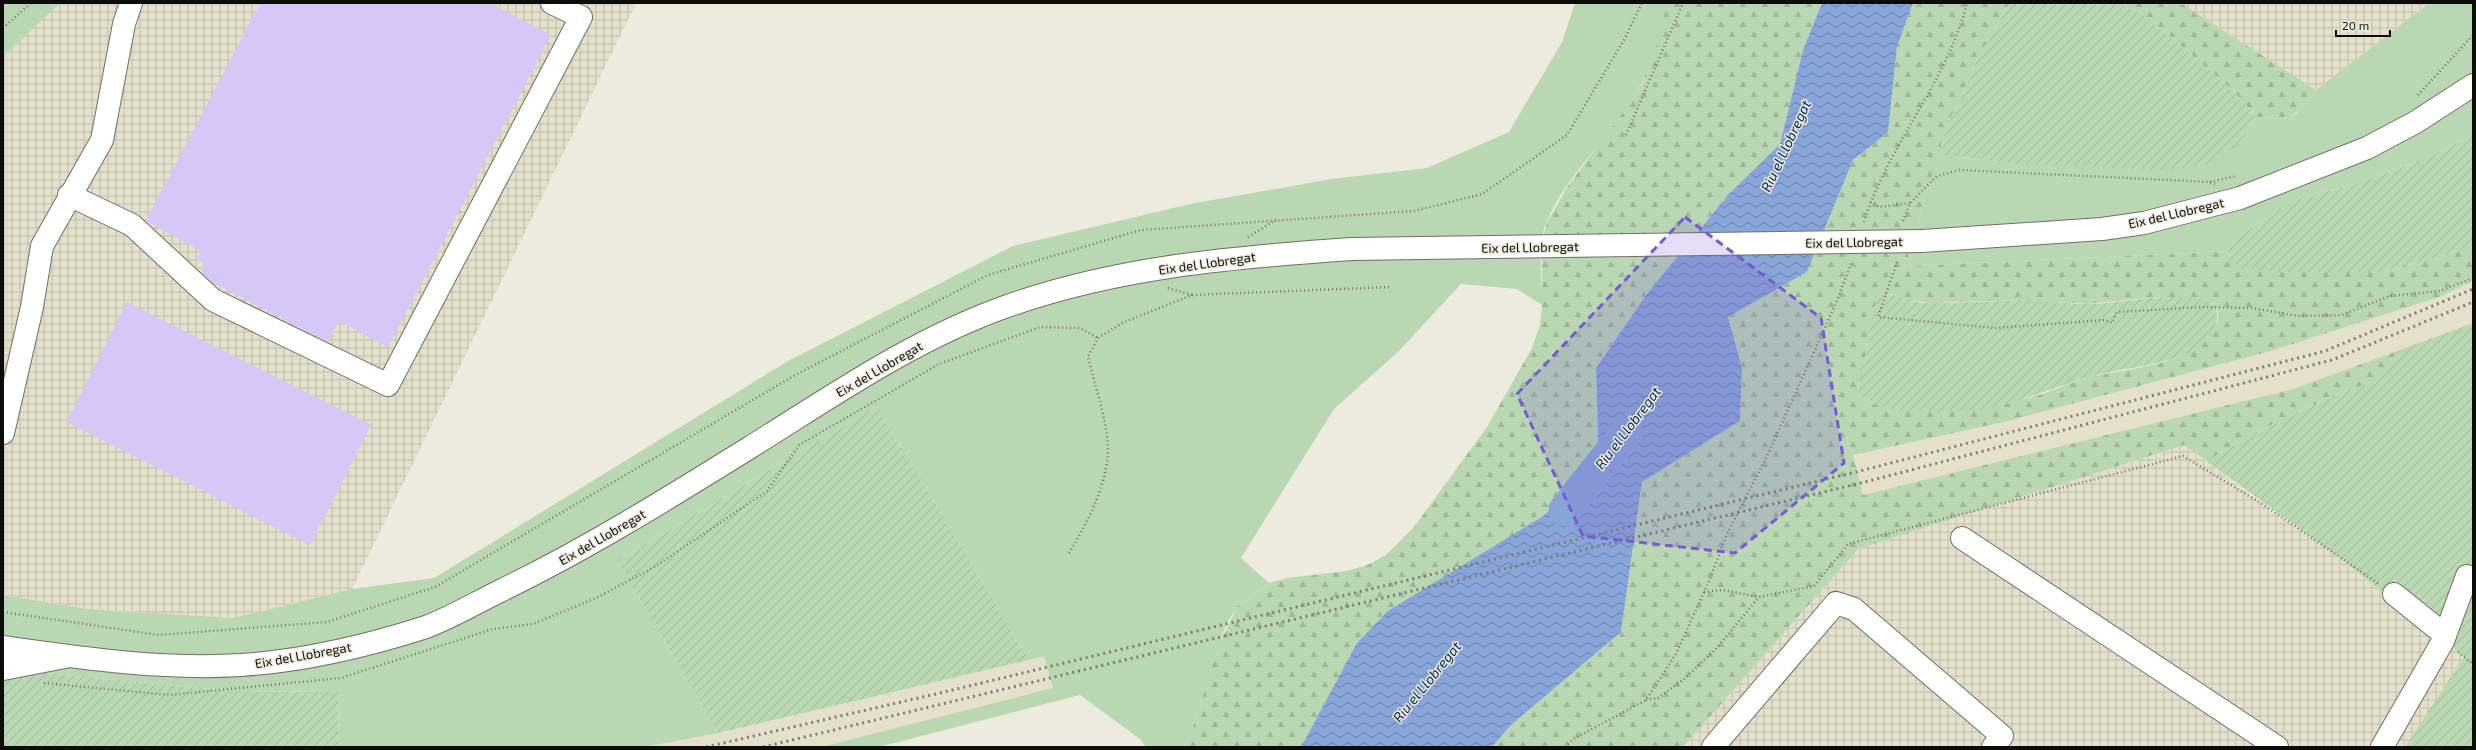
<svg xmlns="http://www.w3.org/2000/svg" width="2476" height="750" viewBox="0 0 2476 750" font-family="'Exo 2',sans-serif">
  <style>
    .built { fill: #e4e0cc }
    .industrial { fill: url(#industrial-grid) }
    .grass { fill: #bad7b3 }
    .forest { fill: url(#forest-firs); fill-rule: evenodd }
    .garden { fill: url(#garden-furrows) }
    .water { fill: url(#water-waves) }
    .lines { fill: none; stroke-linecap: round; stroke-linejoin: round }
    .river { stroke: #87a5d8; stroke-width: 33 }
    .building { fill: #d6c7f6 }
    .minor-casing { stroke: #716f64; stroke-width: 24 }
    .highway-casing { stroke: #716f64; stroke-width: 24 }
    .path { stroke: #75736b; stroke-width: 2.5; stroke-dasharray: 1 3; stroke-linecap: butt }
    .minor { stroke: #fff; stroke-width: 22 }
    .highway { stroke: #fff; stroke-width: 22 }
    .rail { stroke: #7d7b73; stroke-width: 3; stroke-dasharray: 2 4; stroke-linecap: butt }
    .highway-bridge-casing { stroke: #716f64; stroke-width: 24; stroke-linecap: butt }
    .highway-bridge { stroke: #fff; stroke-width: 22 }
    .marked { fill: #785ad4; fill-opacity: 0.2; stroke: #785ad4; stroke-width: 3; stroke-dasharray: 8 5; stroke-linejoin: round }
    .labels { text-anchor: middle; stroke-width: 3; stroke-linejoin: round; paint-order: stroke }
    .street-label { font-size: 13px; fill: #0d0c08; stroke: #edebde }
    .water-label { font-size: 14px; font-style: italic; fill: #042661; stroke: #edebde }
  </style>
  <defs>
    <pattern id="industrial-grid" width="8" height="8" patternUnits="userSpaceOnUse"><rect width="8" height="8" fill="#e4e0cc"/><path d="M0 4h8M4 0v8" fill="none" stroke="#c2bfae"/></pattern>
    <pattern id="forest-firs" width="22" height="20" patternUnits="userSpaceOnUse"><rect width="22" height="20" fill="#bad7b3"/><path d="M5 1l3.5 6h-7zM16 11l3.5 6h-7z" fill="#9fb798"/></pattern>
    <pattern id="garden-furrows" width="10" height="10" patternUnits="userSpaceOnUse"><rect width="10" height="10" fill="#bad7b3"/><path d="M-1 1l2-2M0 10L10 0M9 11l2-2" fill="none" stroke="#9fb798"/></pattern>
    <pattern id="water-waves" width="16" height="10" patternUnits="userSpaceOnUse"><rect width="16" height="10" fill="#87a5d8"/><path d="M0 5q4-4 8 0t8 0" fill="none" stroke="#6d85ad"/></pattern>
  </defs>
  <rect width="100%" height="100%" fill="#edebde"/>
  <g class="built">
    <polygon points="2473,281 2473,323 2293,389 1863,495 1853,455 2004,422 2271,351 2442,296"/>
    <polygon points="1044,656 1053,689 821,747 645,747 718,733"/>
  </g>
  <g class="industrial">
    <polygon points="60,3 636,3 352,589 234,618 87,609 3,595 3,57"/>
    <polygon points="2181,3 2429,3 2316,90"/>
    <polygon points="2184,445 2264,505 2336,555 2464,657 2405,747 1683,747 1858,549"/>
  </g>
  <g class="grass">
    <polygon points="3,3 60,3 3,57"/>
    <path d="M1575,3H1667C1661,37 1650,73 1631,102C1605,142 1566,177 1547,221C1536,246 1543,278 1542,305L1517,289L1461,284L1398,352L1334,409L1241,558L1269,583L1237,607L1226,625L1195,721L1184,747H1146L1140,739L1080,695L879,747H821L1053,688L1044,656L1029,660L877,406L617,561L718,733L645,747H339L338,692L231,691L3,669V595L87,609L234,618L352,589L434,578L788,361L1013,246L1190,204L1332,179L1427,168L1509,132L1562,42Z"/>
    <polygon points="2429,3 2473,3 2473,135 2431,156 2363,182 2295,199 2240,236 2228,251 1911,266 1908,256 1938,154 2019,164 2239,144 2257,117 2288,119 2296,114 2316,90"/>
  </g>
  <g class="forest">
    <polygon points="1667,3 1822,3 1803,50 1780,144 1728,195 1646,295 1596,368 1599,470 1540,518 1357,643 1301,747 1184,747 1195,721 1219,645 1237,607 1269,583 1287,578 1347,571 1367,565 1386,555 1414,527 1487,427 1532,348 1540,325 1542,305 1542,241 1547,222 1568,186 1630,103 1642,84 1656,47"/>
    <path d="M1913,3H2010L1977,59L1962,97L1948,122L1908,255L1911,266L2228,251L2226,260L2276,272H2385L2473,246V281L2442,296L2271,351L2004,422L1853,455L1863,495L2293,389L2397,351L2379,380L2335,395L2277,422L2206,461L2184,445L1858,549L1683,747H1492L1511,725L1621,632L1642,482L1740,421L1742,368L1728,317L1807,272L1853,160L1888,132L1897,47ZM1883,294H1892L1910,300L1928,303L2026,300L2087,304L2158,297L2213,303C2220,313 2220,319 2213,330C2191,366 2127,368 2090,377C2071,382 2054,390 2036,396C1993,408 1951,414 1907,409C1887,407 1876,407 1859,395L1858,375L1866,356L1873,318Z"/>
    <polygon points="2120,3 2181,3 2316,90 2302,108 2288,119 2257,117 2229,87 2147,17"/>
  </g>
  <g class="garden">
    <polygon points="2010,3 2120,3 2147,17 2229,87 2257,117 2239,144 2207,165 2161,170 2019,164 1938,154 1948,122 1962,97 1977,59"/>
    <polygon points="2473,135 2473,246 2385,272 2276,272 2243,267 2226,260 2228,251 2240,236 2295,199 2363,182 2431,156"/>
    <path d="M1883,294C1898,293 1912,303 1927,303C1960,303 1992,301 2025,300C2045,300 2065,304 2086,304C2127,304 2172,289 2213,303C2223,318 2214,336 2200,346C2176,362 2138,367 2110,372C2074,379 2040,395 2004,405C1979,411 1953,411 1928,411C1903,411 1880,410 1859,395L1858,375L1868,347L1873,309L1876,301Z"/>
    <polygon points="2473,323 2473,747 2405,747 2464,657 2336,555 2206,461 2277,422 2335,395 2379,380 2397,351"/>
    <polygon points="877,406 1029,660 718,733 617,561"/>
    <polygon points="3,669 231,691 338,692 339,747 3,747"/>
  </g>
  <polygon class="water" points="1822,3 1913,3 1897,47 1888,132 1853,160 1807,272 1728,317 1742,368 1740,421 1642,482 1621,632 1511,725 1492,747 1301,747 1357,643 1388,611 1540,518 1599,471 1596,368 1646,295 1728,195 1780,144 1803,50"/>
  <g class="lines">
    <polyline class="river" points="1565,510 1627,432"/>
  </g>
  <g class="building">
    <polygon points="260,3 490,3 551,35 388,347 339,321 328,342 302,329 212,282 201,272 205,264 197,260 201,251 146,221"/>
    <polygon points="127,302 371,425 310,545 67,422"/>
  </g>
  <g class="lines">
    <defs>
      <g id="minor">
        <polyline points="69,195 132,225 213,300 388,385 581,17 552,3"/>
        <polyline points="3,433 32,307 42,246 102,140 124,24 131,3"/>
        <polyline points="1962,538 2277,747"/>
        <polyline points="2394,594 2445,635"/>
        <polyline points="3,669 65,657"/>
        <polyline points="1713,747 1836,603 1854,609 2002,736 1993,747"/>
        <polyline points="2382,747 2443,641 2467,576"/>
      </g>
      <g id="highway">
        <polyline points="1922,241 2102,229 2144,223 2240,198 2367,148 2416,122 2473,85"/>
        <path d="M3,647C81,658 162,670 241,665C303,661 367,646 426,627C450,618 474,604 498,592C585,550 667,499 749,448C831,397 911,341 1002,308C1114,267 1235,257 1352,249"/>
      </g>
    </defs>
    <use href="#minor" class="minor-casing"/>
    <use href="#highway" class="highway-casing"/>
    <g class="path">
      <polyline points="3,28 31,3"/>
      <polyline points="2418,95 2473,35"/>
      <polyline points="1626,135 1683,3"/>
      <polyline points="2210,182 2236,176"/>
      <polyline points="1870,202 1880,207 1910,203"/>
      <polyline points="1903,221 1910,203 1937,176 1959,170 2210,182 2215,184"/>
      <path d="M1864,222C1888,145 1947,82 1967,3"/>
      <polyline points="1248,237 1276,220"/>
      <polyline points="1897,262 1878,317 1995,328 2105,320 2112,323 2117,312 2202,307 2252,308 2298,316 2342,315 2390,296 2440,291 2473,278"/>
      <polyline points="1168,288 1192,295"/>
      <path d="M1069,553C1086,525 1102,495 1107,462C1112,434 1095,386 1088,357L1098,338L1122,323L1192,295L1389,287"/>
      <polyline points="1704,592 1722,590 1759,597"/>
      <polyline points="3,612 159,635 327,622 435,587 797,374 988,275 1141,230 1414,211 1482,194 1567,135 1624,40 1642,3"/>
      <polyline points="2458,652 2473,664"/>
      <polyline points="44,683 169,695 341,678 493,629 533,624 596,598 656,566 767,491 799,445 939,364 1040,327 1080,328 1098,338"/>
      <polyline points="1646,700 1658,698 1684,679 1716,649 1759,597 1814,586 1848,544 2183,456 2264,505 2379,584"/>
      <polyline points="1565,747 1575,738 1646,700 1676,654 1710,579 1727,534 1768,454 1836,303 1852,261"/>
    </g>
    <use href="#minor" class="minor"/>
    <use href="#highway" class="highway"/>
    <g class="rail">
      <polyline points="706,747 940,693 1860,471 2325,351 2473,289"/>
      <polyline points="763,747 1861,483 2332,360 2473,302"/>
    </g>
    <defs>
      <polyline id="highway-bridge" points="1352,249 1922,241"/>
    </defs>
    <use href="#highway-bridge" class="highway-bridge-casing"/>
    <use href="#highway-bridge" class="highway-bridge"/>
  </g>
  <path class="marked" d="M1685,217L1821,318L1844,463L1735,553L1583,536L1517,394Z"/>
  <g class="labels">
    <g class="street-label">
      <text transform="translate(2176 213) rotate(-13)" y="5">Eix del Llobregat</text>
      <text transform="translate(1854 242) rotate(-1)" y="5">Eix del Llobregat</text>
      <text transform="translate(1530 247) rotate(-1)" y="5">Eix del Llobregat</text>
      <text transform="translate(1207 263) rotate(-8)" y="5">Eix del Llobregat</text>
      <text transform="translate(879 369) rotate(-30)" y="5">Eix del Llobregat</text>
      <text transform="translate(602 537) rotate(-30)" y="5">Eix del Llobregat</text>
      <text transform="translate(303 655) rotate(-10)" y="5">Eix del Llobregat</text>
    </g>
    <g class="water-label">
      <text transform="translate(1786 146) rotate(-65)" y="5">Riu el Llobregat</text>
      <text transform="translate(1628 428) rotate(-53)" y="5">Riu el Llobregat</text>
      <text transform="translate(1427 682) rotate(-51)" y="5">Riu el Llobregat</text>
    </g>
  </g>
  <rect width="2476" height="750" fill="none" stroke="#0d0c08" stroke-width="8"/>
  <path d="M2336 30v6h54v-6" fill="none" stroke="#0d0c08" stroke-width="2"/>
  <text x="2342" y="30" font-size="12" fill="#0d0c08" stroke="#edebde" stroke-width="3" paint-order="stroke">20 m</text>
</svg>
